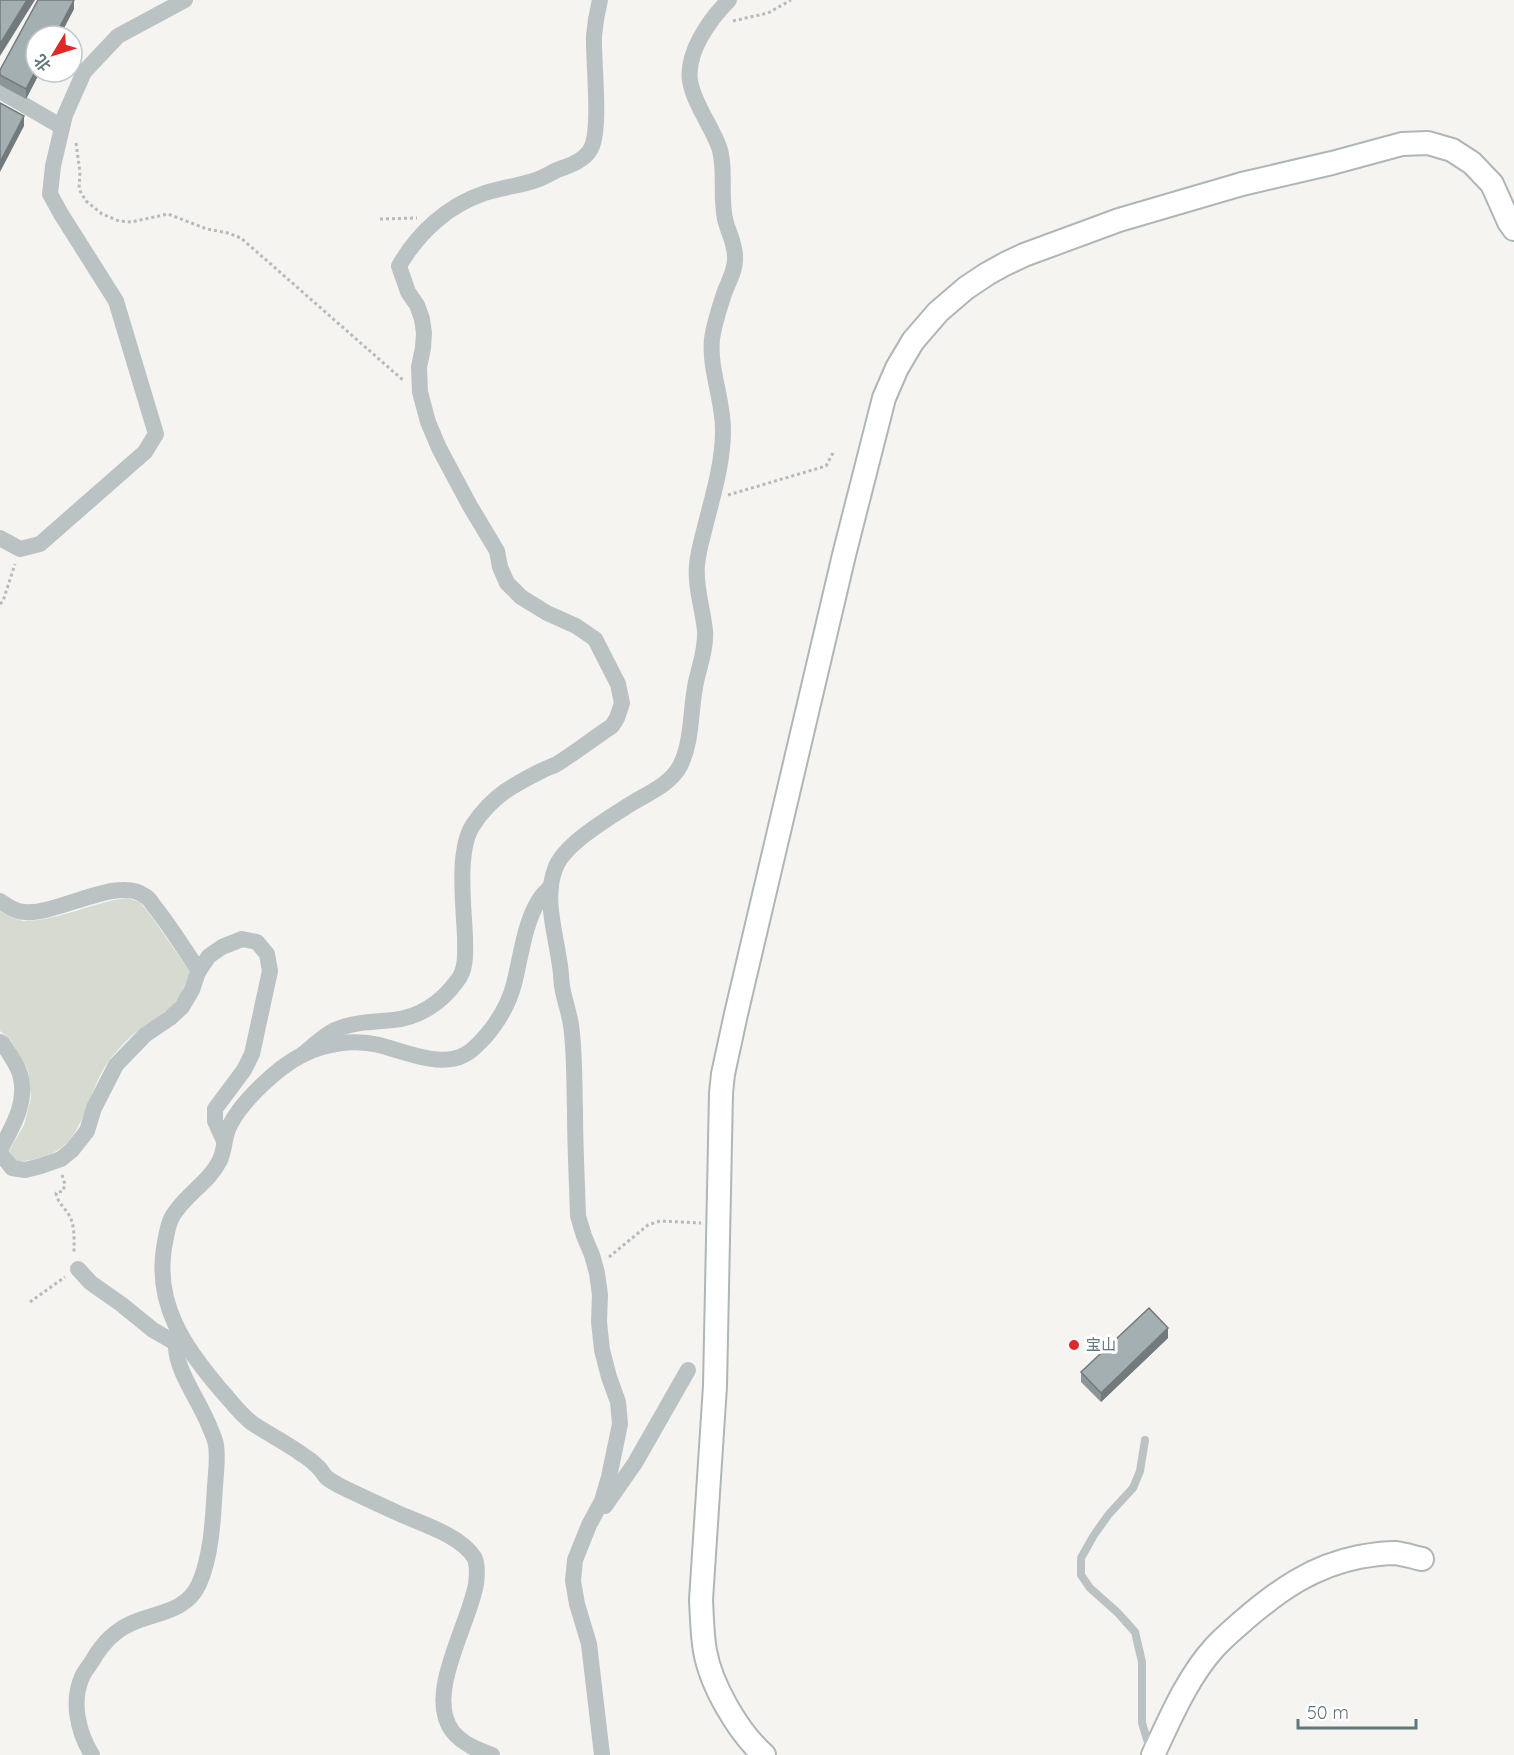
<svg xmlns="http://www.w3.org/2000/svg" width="1514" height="1755" viewBox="0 0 1514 1755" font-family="Quicksand,'Noto Sans SC',sans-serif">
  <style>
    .green { fill: #d6dad1 }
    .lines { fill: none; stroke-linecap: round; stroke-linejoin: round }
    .secondary-casing { stroke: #aeb6b8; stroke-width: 26 }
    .path { stroke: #b6babc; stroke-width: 3; stroke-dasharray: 3 3; stroke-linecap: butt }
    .lane { stroke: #bbc2c4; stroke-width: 8 }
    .street { stroke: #bbc2c4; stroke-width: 16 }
    .secondary { stroke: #fff; stroke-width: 22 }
    .wall { fill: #8c9698 }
    .shaded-wall { fill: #727a7c }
    .building { fill: #a3afb1; stroke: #727a7c; stroke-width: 1.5 }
    .poi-dot { fill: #e12826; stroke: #fff; stroke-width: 2 }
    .labels { text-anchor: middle; stroke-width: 6; stroke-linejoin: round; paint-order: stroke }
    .poi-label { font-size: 15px; fill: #60777c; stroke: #fff; text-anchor: start }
  </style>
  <rect width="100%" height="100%" fill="#f5f4f1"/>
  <path class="green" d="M127,898L140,902L154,920L190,972C186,982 183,993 176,1001C166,1013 152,1020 140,1029C129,1037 119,1048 111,1058C91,1083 88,1119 67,1143C55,1155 33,1162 16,1161L9,1151L24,1125L31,1098L28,1070L10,1039L0,1031V911C6,915 18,921 26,921C61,920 93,902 127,898Z"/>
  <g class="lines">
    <defs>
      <g id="secondary">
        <path d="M764,1755C738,1732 711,1685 705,1651C702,1634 702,1616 701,1600L715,1386L721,1093L723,1074L736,1014L844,555L884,398L897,368L913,341L938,312L966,288L987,274L1005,264L1024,255L1119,220L1242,184L1332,163L1402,144L1428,143L1452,150L1472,163L1492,184L1509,222L1514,229"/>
        <path d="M1153,1755C1170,1719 1187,1678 1214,1648C1223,1638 1234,1629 1244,1620C1279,1590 1313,1566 1359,1557C1370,1555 1383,1553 1395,1553C1404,1554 1413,1557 1422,1559"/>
      </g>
    </defs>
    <use href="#secondary" class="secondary-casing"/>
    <g class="path">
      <polyline points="733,21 768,13 791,0"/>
      <polyline points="76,143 80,172 79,189 86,201 102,214 119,221 131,222 168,214 207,229 228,233 241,238 404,381"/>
      <polyline points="380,219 417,218"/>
      <polyline points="728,495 826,466 834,451"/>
      <polyline points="0,604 3,601 15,564"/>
      <path d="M62,1175L65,1184L63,1191L56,1193C57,1203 67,1209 71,1219C75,1229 74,1243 74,1254"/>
      <polyline points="609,1257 648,1225 660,1221 701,1223"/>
      <polyline points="30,1302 65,1277"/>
    </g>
    <polyline class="lane" points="1145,1440 1140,1471 1133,1488 1109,1514 1094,1535 1081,1558 1081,1575 1090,1588 1118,1613 1135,1632 1142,1662 1142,1723 1150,1749"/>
    <g class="street">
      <polyline points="0,91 62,127"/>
      <polyline points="0,538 20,549 40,544 145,452 156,434 116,301 61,214 50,194 53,166 65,115 84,72 118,36 185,0"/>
      <path d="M0,901C7,906 16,912 25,912C57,915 119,875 145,896C149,898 152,903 154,906C171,927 184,949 199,971"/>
      <path d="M0,1042L3,1044C9,1053 17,1064 20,1074C28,1102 13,1126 0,1150"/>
      <path d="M302,1055C313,1046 323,1036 335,1030C353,1022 374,1022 393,1020C419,1018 442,1002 457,981C467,969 465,952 465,937C464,907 456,851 473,825C492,796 513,785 543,770C548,767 555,766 560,762C577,751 594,738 612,726L617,718L622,703L618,684L595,639L576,626L547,613L521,597L507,583L500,567L497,551L470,506L439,448L428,422L420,392L419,367L423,348L424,333L422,319L417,305L408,292L399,266C418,233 448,205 485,193C502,187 521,186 539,179C544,177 549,174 555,171C567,166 583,162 590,150C602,133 593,60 594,36C595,24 597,12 600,0"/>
      <polyline points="0,1153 12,1168 25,1170 41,1166 61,1159 72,1150 87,1131 94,1108 116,1065 145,1035 170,1018 182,1007 192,990 198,972 209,956 222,947 242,939 257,942 267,954 270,971 252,1054 244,1070 215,1109 215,1121 224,1141"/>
      <polyline points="78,1269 91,1283 121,1304 153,1330 174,1342"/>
      <polyline points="605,1506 635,1463 688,1370"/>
      <path d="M92,1755C78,1732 71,1702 82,1677C85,1670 91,1664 94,1658C103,1643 115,1631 130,1624C155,1612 186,1613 199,1584C212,1554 213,1518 215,1486C216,1473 218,1458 216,1445C215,1439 212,1433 210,1428C199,1397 169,1366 177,1331"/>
      <path d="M492,1755C478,1750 463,1744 453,1732C424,1696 469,1625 476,1584C477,1576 478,1564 474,1557C460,1535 422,1524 400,1514C380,1505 361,1496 342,1487C337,1484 330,1481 326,1477C323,1474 321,1469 317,1466C313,1462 308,1458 303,1455C287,1443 268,1434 252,1423C240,1414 230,1400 220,1389C185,1348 155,1305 164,1248C166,1238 167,1226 172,1217C184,1195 209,1183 220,1160C225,1149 224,1136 230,1125C242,1101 278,1067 302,1055C325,1043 355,1039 379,1045C403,1051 440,1068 464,1055C473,1051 479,1043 485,1037C498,1022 509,1003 514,984C521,957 524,924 539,900C542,895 547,891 551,886"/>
      <path d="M602,1755L589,1644L577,1604L573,1581L575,1560L589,1525L602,1501L609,1477L620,1424L618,1402L609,1377L602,1350L599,1322L600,1295L597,1273L592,1255L584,1236L578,1216C577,1181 575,1146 575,1110C574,1082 575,1053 571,1025C569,1012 564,999 562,986C561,978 561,969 559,960C555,931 544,898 555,869C563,845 607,819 629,805C646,794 670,785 680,766C693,740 690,709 696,682C700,664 706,649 705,631C703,609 695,588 697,565C698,552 702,539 705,527C713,495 723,463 723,430C723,399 709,369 712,339C714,324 719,309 724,294C728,282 736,270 735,257C735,243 728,232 725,219C720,196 726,167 719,147C711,125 694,104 690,81C686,52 710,19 729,0"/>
    </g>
    <use href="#secondary" class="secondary"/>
  </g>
  <g class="wall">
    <polygon points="74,9 36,72 40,72 26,99 0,85 0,70"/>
    <polygon points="1168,1338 1101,1402 1081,1382 1081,1372"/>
  </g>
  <g class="shaded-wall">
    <polygon points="27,0 35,0 0,56 0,44"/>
    <polygon points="74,0 74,9 60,36 55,36"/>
    <polygon points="36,70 36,72 40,72 26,99 26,89"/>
    <polygon points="24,116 24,126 0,172 0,162"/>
    <polygon points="1168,1328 1168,1338 1101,1402 1101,1393"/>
  </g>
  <g class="building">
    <polygon points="0,0 27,0 0,44"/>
    <polygon points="38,0 74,0 55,36 36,36 36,70 26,89 0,75 0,70"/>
    <polygon points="0,103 24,116 0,162"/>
    <polygon points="1149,1308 1168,1328 1101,1393 1081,1372"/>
  </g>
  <circle class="poi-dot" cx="1074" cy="1345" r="6"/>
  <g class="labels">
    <g class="poi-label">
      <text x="1086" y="1350">宝山</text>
    </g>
  </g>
  <g transform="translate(54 54) rotate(232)"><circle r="28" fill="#ffffff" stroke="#bfc9cb" stroke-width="1.5"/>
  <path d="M0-4.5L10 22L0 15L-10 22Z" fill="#e12826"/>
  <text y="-9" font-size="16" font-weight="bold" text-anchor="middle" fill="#60777c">北</text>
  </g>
  <path d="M1298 1719v9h118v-9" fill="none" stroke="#60777c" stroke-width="3"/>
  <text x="1307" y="1719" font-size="18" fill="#60777c" stroke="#ffffff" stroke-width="4.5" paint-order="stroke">50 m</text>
</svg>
